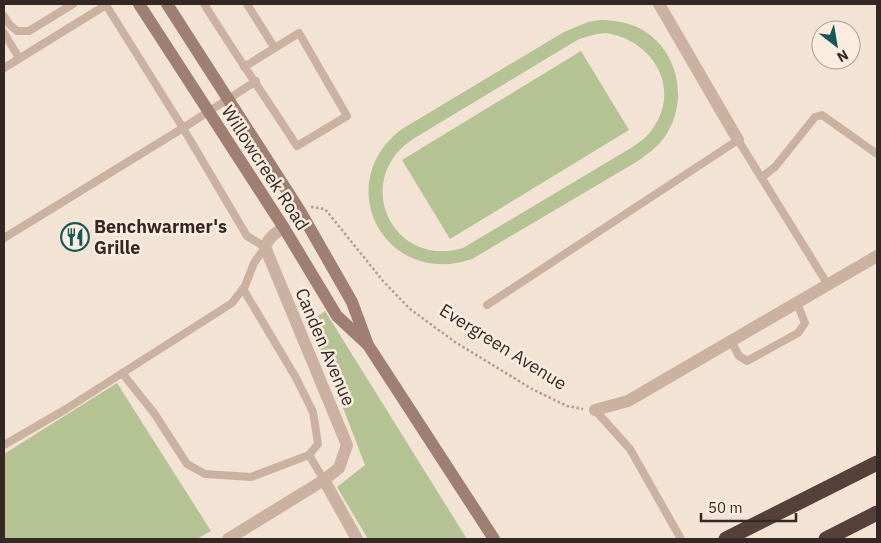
<svg xmlns="http://www.w3.org/2000/svg" width="881" height="543" viewBox="0 0 881 543" font-family="'IBM Plex Sans',sans-serif">
  <style>
    .green { fill: #b5c294; fill-rule: evenodd }
    .lines { fill: none; stroke-linecap: round; stroke-linejoin: round }
    .path { stroke: #b79b8a; stroke-width: 2.5; stroke-dasharray: 2.5 2.5; stroke-linecap: butt }
    .lane { stroke: #cbb1a0; stroke-width: 8 }
    .street { stroke: #cbb1a0; stroke-width: 12 }
    .secondary { stroke: #9e7f71; stroke-width: 12 }
    .highway { stroke: #56413a; stroke-width: 15 }
    .labels { text-anchor: middle; stroke-width: 5; stroke-linejoin: round; paint-order: stroke }
    .street-label { font-size: 18px; fill: #342824; stroke: #faede0 }
    .poi-label { font-size: 18px; font-weight: bold; fill: #342824; stroke: #faede0; text-anchor: start }
  </style>
  <rect width="100%" height="100%" fill="#f2e3d4"/>
  <g class="green">
    <path d="M600,20C613,20 625,22 637,27C679,47 690,102 664,138C657,148 647,154 638,161L472,259C386,289 329,184 402,129L564,32L588,22ZM606,33C653,40 683,89 651,131C646,138 638,143 631,148L463,248C392,269 351,180 413,139L579,39L597,34Z"/>
    <polygon points="581,51 629,130 450,239 402,160"/>
    <polygon points="325,311 467,539 368,539 337,487 365,465 310,322"/>
    <polygon points="117,383 211,531 197,539 4,539 4,454"/>
  </g>
  <g class="lines">
    <polyline class="path" points="311,207 325,209 383,281 410,309 455,342 532,389 567,406 583,409"/>
    <g class="lane">
      <path d="M204,4C234,52 266,98 297,146L347,116L299,33L244,67"/>
      <polyline points="247,4 274,47"/>
      <polyline points="4,16 9,24 17,31 29,31 73,4"/>
      <polyline points="4,33 19,58"/>
      <polyline points="4,68 106,5 183,128 247,236 265,247 254,263 245,286 232,303 66,409 4,445"/>
      <polyline points="762,177 775,167 815,117 822,115 877,154"/>
      <polyline points="4,238 183,128 256,81"/>
      <polyline points="243,289 295,376 313,412 318,444 309,455 324,480"/>
      <polyline points="487,305 738,140 828,285"/>
      <polyline points="731,341 739,356 747,361 798,333 805,323 797,303"/>
      <polyline points="122,373 154,413 187,464 205,474 251,477 309,455"/>
      <polyline points="595,410 630,449 681,539"/>
    </g>
    <g class="street">
      <polyline points="659,4 738,140"/>
      <polyline points="595,410 628,401 877,256"/>
      <polyline points="324,480 357,539"/>
      <path d="M228,539L324,480L339,468L347,445L265,247C269,237 275,233 284,228"/>
    </g>
    <g class="secondary">
      <polyline points="139,4 284,228 337,316 366,343"/>
      <polyline points="167,4 300,211 352,302 368,345 494,539"/>
    </g>
    <g class="highway">
      <polyline points="726,539 877,463"/>
      <polyline points="826,539 877,513"/>
    </g>
  </g>
  <defs>
    <symbol id="restaurant-ring" viewBox="-11 -11 22 22"><circle r="9.5" fill="#faede0" stroke="#175758" stroke-width="1.5"/><path d="M-5-6h1v4h1v-4h1v4h1v-4h1v5L-1.5 .5V6h-2V.5L-5-1ZM5-6V6H3V1.5H1.5Q1.5-4 5-6Z" fill="#175758"/></symbol>
  </defs>
  <g fill-rule="evenodd">
    <use href="#restaurant-ring" x="59" y="221" width="32" height="32"/>
  </g>
  <g class="labels">
    <g class="street-label">
      <text transform="translate(265 168) rotate(57)" y="6">Willowcreek Road</text>
      <text transform="translate(325 347) rotate(67)" y="6">Canden Avenue</text>
      <text transform="translate(503 347) rotate(32)" y="6">Evergreen Avenue</text>
    </g>
    <g class="poi-label">
      <text x="94" y="233">Benchwarmer's<tspan x="94" dy="21">Grille</tspan></text>
    </g>
  </g>
  <rect width="881" height="543" fill="none" stroke="#342824" stroke-width="10"/>
  <g transform="translate(836 45) rotate(149)"><circle r="24" fill="#faede0" stroke="#ab9e95"/>
  <path d="M0-4L9 19L0 12L-9 19Z" fill="#175758"/>
  <text y="-8" font-size="14" font-weight="bold" text-anchor="middle" fill="#342824">N</text>
  </g>
  <path d="M701 513v8h95v-8" fill="none" stroke="#342824" stroke-width="2.5"/>
  <text x="708" y="513" font-size="15" fill="#342824" stroke="#faede0" stroke-width="4" paint-order="stroke">50 m</text>
</svg>
